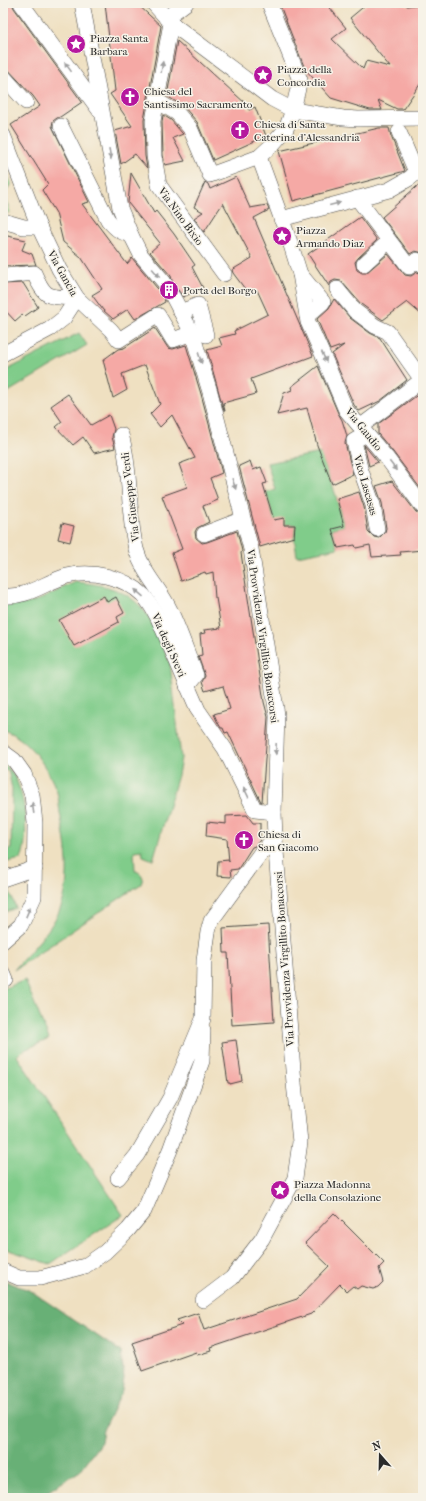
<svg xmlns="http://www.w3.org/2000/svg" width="426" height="1501" viewBox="0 0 426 1501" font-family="'IM FELL French Canon',serif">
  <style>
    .green { fill: #80cc8a; stroke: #567c5a }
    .forest { fill: #68b076; stroke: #4a6e50 }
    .building { fill: #f5a9a5 }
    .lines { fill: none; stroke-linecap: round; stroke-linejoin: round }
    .minor-casing { stroke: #484642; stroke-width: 16 }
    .minor { stroke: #fff; stroke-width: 15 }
    .oneway { fill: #a0a0a0 }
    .labels { text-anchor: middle; stroke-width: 3; stroke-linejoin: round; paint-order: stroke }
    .poi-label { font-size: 11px; fill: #2b2b2b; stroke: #f7f3e8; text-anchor: start }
    .street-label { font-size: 11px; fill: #2b2b2b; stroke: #f7f3e8 }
  </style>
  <rect width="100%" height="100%" fill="#f7f3e8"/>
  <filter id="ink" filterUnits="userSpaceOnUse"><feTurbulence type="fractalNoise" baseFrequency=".025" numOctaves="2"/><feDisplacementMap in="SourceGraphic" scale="8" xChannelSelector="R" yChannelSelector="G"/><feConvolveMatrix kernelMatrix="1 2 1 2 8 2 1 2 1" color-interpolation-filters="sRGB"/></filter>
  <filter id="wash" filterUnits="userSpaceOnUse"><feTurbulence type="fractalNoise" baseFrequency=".012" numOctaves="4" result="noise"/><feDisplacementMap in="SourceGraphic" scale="16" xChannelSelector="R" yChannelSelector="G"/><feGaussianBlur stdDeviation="0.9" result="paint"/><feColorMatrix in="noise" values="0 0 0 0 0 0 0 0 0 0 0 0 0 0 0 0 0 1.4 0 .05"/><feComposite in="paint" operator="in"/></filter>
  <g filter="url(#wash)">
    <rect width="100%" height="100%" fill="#efe0c1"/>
    <g class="green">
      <polygon points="3,170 5,171 11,183 5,194 10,213 3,212"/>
      <polygon points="79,333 87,345 3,395 3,372"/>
      <polygon points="321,453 336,496 344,526 332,529 338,548 297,556 294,537 295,525 284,525 274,520 265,492 275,489 267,463"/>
      <path d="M76,582C107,585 132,590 150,619L170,663L181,758L178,775L153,860L143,856L142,850L134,851L135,870L141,874L143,878L141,884L14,970C29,952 53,929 61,907C72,877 66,844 60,813C59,807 59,799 57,792C48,768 29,738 3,730V605C11,605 21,605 29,603C46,599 60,588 76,582Z"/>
      <path d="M3,763C8,767 13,773 16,780C26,799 29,839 21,859L3,863V851L11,849L12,789L8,770L3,771Z"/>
      <polygon points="8,887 16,908 3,913 3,889"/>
      <polygon points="25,980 49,1039 22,1051 17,1056 123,1215 50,1264 3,1248 3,989"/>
    </g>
    <polygon class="forest" points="3,1280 31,1291 121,1352 124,1378 122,1391 103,1430 101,1442 80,1471 44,1494 21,1498 3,1498"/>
    <g id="blocks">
      <g class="building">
        <polygon points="3,3 12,3 14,8 82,102 60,117 57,118 53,121 52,126 89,202 82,204 127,264 132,258 157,288 161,291 168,290 164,296 165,302 135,319 128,309 113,319 103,310 92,295 102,289 81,257 63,242 56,213 42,190 48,184 11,125 40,106 33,96 3,64"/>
        <polygon points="105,3 136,3 161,26 144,120 145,156 147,168 135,154 121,164 115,131 132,126 110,94 115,91"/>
        <polygon points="279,3 326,3 346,28 332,39 363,69 366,61 390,67 350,18 368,3 404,3 407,6 423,4 423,80 403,109 397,109 378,100 382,110 370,110 331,98 305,69"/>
        <polygon points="177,41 246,104 249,110 255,107 266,136 213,160 197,122 184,107 167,96"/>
        <polygon points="163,115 171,120 182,133 183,134 173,138 185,161 165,165 163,155 162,122"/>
        <polygon points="379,128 389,128 391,136 405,171 293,201 279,151"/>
        <polygon points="131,173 154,213 156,211 174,234 195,265 192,267 203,288 183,297 178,290 174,288 170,289 173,285 171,276 150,252 160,243 128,203"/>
        <polygon points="236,177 250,208 267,205 269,210 254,218 313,356 251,379 256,394 223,403 225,411 224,411 207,350 222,346 219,338 235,334 234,331 268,314 257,290 248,293 233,273 232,270 252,258 223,203 204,232 194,218 203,212 194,207 205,182 208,184 210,189"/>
        <polygon points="423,181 423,253 415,251 410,254 382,217"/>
        <polygon points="360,217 377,240 358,258 355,262 357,270 362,273 366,273 388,254 405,275 411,276 417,272 423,274 423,316 407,302 383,320 380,318 361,304 341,281 335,280 331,282 329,286 315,265 308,254"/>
        <polygon points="3,235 26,240 22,250 32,254 36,265 3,266"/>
        <polygon points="23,283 38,307 25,316 23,314 15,321 3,308 3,284"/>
        <polygon points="334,299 350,318 370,333 380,338 407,380 380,401 359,411 354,405 332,354 344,345 330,350 317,319 329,308"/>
        <polygon points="155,328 168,348 173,349 186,345 201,394 222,473 210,478 218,500 203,506 209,522 197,528 195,532 196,538 202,543 207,542 237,531 242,551 241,553 264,702 268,717 262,802 261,802 228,732 225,733 223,728 221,728 217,721 214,714 230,709 223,686 205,691 202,682 205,676 198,656 202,655 200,634 205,633 204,630 221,628 216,598 215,598 213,572 206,574 205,572 181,581 172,553 182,549 162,496 187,487 179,464 195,458 172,415 160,427 150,414 160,404 145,365 122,374 127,390 113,398 103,360 118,349 124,348"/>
        <polygon points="318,366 338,413 342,420 347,436 345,443 353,474 332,484 317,445 307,408 277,415 284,393 292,390 291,387"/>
        <polygon points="423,391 423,492 393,452 378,434 378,424"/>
        <polygon points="68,394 91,425 109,415 114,429 112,437 115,448 94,453 83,437 73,445 56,427 62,422 51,406"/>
        <polygon points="364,445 378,462 369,466"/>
        <polygon points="250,461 253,470 261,467 267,483 263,484 274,520 284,518 284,525 295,525 294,537 260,547 239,466"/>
        <polygon points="392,481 416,512 423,516 423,550 400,552 401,555 372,557 370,545 356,548 355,545 338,548 332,529 344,526 337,499 359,492 364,507 368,531 374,537 379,538 385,532 386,528 382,503 376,486"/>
        <polygon points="62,523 74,526 70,542 58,539"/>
        <polygon points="104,596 107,602 116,597 124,613 117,617 119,622 74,646 59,620"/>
        <polygon points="247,815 253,823 260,823 260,840 255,846 252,847 238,869 230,870 231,877 217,876 218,861 229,860 229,862 227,839 206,836 207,822 226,824 226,816"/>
        <polygon points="268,925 274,1022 232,1025 228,953 224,953 223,928"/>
        <polygon points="236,1040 242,1081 230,1084 230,1083 228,1083 222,1042"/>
        <polygon points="334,1213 384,1263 379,1268 383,1282 378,1287 373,1289 361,1286 357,1289 353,1286 347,1291 340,1284 311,1314 210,1348 211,1351 197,1355 196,1352 142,1371 132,1342 182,1325 177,1320 198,1313 204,1330 297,1299 329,1266 305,1243"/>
      </g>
    </g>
  </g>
  <g filter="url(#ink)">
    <use href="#blocks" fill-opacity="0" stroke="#484642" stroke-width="1"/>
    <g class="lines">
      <defs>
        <g id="minor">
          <polyline points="21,3 100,111"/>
          <polyline points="82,3 120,208 131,235 141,255 164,282"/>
          <polyline points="153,3 171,23 272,99 293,110 343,118 358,119 423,118"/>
          <polyline points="166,18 186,3"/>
          <polyline points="171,23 153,121 154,156 159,185 224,274"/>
          <polyline points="3,76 26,102"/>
          <polyline points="157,101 177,113 190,128 210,175 259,157 273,144 286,129 293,110 300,80 269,3"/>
          <path d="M61,126L108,220C116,229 119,232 131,235"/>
          <polyline points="399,132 416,172"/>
          <polyline points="3,135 39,227"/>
          <polyline points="259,157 291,245 300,274 323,302 307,316"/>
          <polyline points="357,198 409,267 417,260 423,265"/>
          <polyline points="281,219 389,190 410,178 423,167"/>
          <polyline points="3,221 24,227 39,227 59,269 77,298 111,330 119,340 158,315 173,340 192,333"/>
          <polyline points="364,264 389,241"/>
          <polyline points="300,274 308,322 325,360 346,410 386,457 423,507"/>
          <path d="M3,275L6,276L34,273C46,301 49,296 77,298L64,318L50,329L3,354"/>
          <polyline points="337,289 355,311 375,326 388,332 422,380 360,427"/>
          <polyline points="173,297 192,333 210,392 251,549 277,715 274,812 275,838 294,1083 300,1142 295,1178 262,1239 232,1278 203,1300"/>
          <polyline points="181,312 198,305 206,335"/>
          <polyline points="366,434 354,441 360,468 373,505 377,529"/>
          <path d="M121,435C132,472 127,512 136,549C143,574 159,587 170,610C180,631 187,653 196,675L187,686"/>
          <polyline points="204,534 243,519"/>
          <path d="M3,596C28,598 45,582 67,576C92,570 125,577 143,595C149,602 154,610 158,618L198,710L225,749L255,810L274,812"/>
          <polyline points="3,752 14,760 24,774 32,795 35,823 34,897 21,925 3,941"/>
          <polyline points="3,879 35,868"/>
          <polyline points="3,973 6,980"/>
          <polyline points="118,1178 137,1155 170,1098 203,1019 204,960 208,932 211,921 260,854 275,838"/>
          <polyline points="3,1271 19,1278 40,1278 85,1266 105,1252 128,1230 144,1211 170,1150 202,1061 203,1030"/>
        </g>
      </defs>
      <use href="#minor" class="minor-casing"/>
      <use href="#minor" class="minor"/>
    </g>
    <defs><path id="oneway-solid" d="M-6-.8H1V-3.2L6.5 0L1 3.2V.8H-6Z"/></defs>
    <g class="oneway">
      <use href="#oneway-solid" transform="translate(68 67) rotate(-126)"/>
      <use href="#oneway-solid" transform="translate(162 67) rotate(-81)"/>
      <use href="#oneway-solid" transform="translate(110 154) rotate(80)"/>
      <use href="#oneway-solid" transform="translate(335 204) rotate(-15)"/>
      <use href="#oneway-solid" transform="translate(156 273) rotate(50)"/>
      <use href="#oneway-solid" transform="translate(324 357) rotate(66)"/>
      <use href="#oneway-solid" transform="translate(200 358) rotate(72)"/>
      <use href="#oneway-solid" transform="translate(393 466) rotate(53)"/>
      <use href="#oneway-solid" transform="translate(234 484) rotate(71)"/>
      <use href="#oneway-solid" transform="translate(139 593) rotate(-139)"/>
      <use href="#oneway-solid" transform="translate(276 749) rotate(92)"/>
      <use href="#oneway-solid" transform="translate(246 792) rotate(-116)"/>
      <use href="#oneway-solid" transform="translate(33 808) rotate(-98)"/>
      <use href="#oneway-solid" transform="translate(28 912) rotate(-67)"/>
    </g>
  </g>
  <defs>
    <symbol id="sight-disc" viewBox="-11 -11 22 22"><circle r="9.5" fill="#b5179e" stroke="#f7f3e8"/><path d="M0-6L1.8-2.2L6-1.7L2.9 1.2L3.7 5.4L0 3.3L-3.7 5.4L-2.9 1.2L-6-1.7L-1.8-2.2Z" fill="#fff"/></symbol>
    <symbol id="church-disc" viewBox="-11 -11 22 22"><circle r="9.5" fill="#b5179e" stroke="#f7f3e8"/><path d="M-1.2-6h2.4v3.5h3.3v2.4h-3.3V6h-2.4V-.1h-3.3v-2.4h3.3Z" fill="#fff"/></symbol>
    <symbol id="building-disc" viewBox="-11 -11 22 22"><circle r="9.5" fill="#b5179e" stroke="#f7f3e8"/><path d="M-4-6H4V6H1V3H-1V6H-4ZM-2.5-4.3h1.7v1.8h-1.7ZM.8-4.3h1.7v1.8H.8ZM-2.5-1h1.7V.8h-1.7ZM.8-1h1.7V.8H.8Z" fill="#fff"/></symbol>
  </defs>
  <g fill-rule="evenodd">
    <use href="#sight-disc" x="65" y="33" width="22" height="22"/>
    <use href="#sight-disc" x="252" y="64" width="22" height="22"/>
    <use href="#church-disc" x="119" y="86" width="22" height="22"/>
    <use href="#church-disc" x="229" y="119" width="22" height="22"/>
    <use href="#sight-disc" x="271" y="225" width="22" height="22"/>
    <use href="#building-disc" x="158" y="279" width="22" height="22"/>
    <use href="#church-disc" x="233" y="829" width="22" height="22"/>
    <use href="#sight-disc" x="269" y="1179" width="22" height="22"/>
  </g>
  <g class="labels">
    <g class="poi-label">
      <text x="90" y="42">Piazza Santa<tspan x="90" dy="13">Barbara</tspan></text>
      <text x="277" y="73">Piazza della<tspan x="277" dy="13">Concordia</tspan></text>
      <text x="144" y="95">Chiesa del<tspan x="144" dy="13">Santissimo Sacramento</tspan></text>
      <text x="254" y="128">Chiesa di Santa<tspan x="254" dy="13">Caterina d'Alessandria</tspan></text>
      <text x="296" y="234">Piazza<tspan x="296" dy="13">Armando Diaz</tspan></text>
      <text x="183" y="294">Porta del Borgo</text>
      <text x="258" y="838">Chiesa di<tspan x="258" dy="13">San Giacomo</tspan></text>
      <text x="294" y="1188">Piazza Madonna<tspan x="294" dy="13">della Consolazione</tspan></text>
    </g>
    <g class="street-label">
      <text transform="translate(181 216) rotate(54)" y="4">Via Nino Bixio</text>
      <text transform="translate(63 273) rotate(61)" y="4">Via Gancia</text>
      <text transform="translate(364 429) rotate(51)" y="4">Via Gaudio</text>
      <text transform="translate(366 485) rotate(74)" y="4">Vico Lascasas</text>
      <text transform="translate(130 497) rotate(-97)" y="4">Via Giuseppe Verdi</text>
      <text transform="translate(263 636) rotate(82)" y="4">Via Provvidenza Virgillito Bonaccorsi</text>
      <text transform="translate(169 645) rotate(66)" y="4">Via degli Svevi</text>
      <text transform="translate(284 959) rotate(-94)" y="4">Via Provvidenza Virgillito Bonaccorsi</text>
    </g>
  </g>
  <rect width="426" height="1501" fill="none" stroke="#f7f3e8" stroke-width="16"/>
  <g transform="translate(380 1455) rotate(340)" stroke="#f7f3e8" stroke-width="3" paint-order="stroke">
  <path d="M0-3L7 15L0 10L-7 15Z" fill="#2b2b2b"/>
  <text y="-6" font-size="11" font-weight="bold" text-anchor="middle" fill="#2b2b2b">N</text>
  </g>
</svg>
